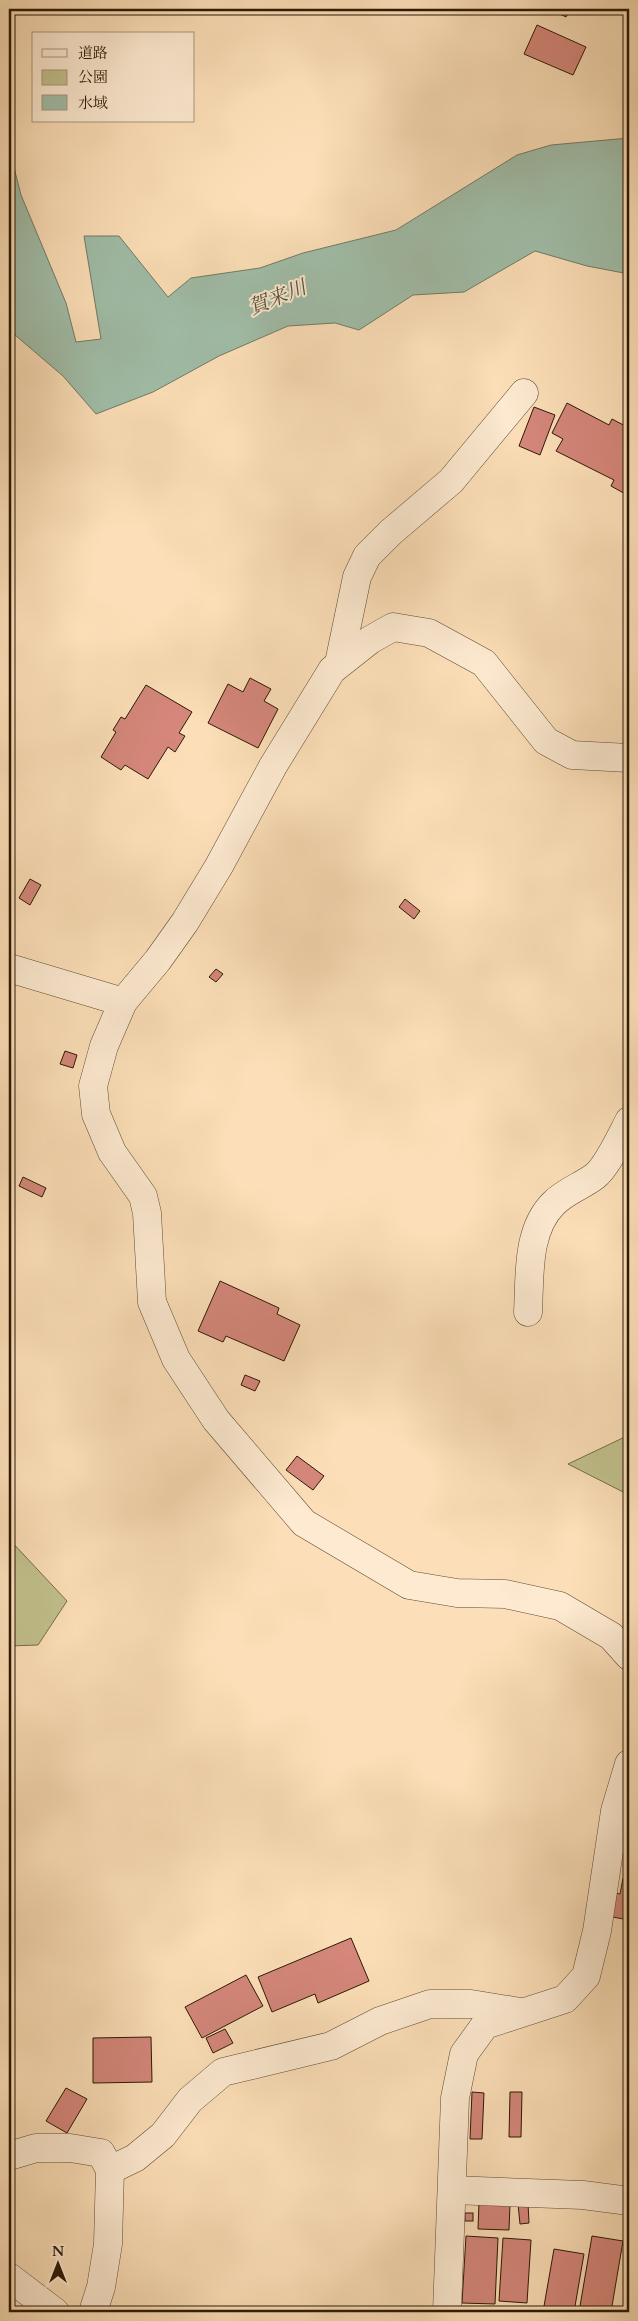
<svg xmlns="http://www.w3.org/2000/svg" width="638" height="2321" viewBox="0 0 638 2321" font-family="Cardo,'Noto Serif JP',serif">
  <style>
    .green { fill: #c1c18d; stroke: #766d49 }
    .water { fill: #a0bda8; stroke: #717b67 }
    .building { fill: #d5877b; stroke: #2b1905 }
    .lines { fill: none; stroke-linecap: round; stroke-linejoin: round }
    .minor-casing { stroke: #5f4a32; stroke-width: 29 }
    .minor { stroke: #fdead1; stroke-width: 28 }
    .labels { text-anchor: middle; stroke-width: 4; stroke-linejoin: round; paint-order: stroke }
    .water-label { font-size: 20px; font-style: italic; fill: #54523e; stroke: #fdead1 }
  </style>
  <rect width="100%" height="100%" fill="#fcdfb8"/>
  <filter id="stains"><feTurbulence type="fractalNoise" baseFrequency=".004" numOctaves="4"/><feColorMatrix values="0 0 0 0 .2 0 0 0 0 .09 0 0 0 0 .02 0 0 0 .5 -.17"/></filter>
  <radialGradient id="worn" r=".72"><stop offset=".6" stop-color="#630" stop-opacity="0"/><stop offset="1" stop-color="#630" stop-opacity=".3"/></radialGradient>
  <g class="green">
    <polygon points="629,1435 629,1495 568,1464"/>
    <polygon points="9,1539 67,1601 38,1645 9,1646"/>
  </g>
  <polygon class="water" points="629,138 629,274 587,266 535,251 464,292 413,295 359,330 335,323 288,326 219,356 153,392 96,414 63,376 15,335 9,334 9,148 21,195 66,303 76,342 101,339 84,236 119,236 168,297 191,278 260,268 303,253 396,230 517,155 551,145"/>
  <g class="building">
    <polygon points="550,9 570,9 566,17"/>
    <polygon points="537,25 586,47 573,75 524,54"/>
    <polygon points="567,403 609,425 612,419 629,428 629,496 611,486 614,480 556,451 563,439 552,433"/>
    <polygon points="534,407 555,415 540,455 519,446"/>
    <polygon points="250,678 271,689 264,701 278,709 258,748 208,723 228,684 243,692"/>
    <polygon points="146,685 192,712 179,733 185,736 175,752 168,747 148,779 125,765 121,770 101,757 116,732 113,730 121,717 125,719"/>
    <polygon points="30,879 41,885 30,905 19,898"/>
    <polygon points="405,899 420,911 414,919 399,907"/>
    <polygon points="216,969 223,974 216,982 209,977"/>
    <polygon points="65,1051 77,1055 73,1068 60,1064"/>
    <polygon points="23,1177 46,1188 42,1197 19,1186"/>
    <polygon points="220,1281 279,1308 277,1314 300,1325 284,1361 226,1336 223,1342 198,1331"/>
    <polygon points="245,1375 260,1381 255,1391 241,1385"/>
    <polygon points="297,1456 324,1476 313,1490 286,1470"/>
    <polygon points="623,1878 629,1879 629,1920 607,1916 611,1892 620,1894"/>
    <polygon points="351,1938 369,1981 318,2003 315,1994 272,2012 258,1977"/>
    <polygon points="246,1975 263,2006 202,2038 185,2007"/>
    <polygon points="225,2029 233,2043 213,2053 206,2038"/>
    <polygon points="151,2037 152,2082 93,2083 93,2038"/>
    <polygon points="66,2088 87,2099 67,2133 46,2121"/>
    <polygon points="472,2092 484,2093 482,2139 470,2139"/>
    <polygon points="510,2092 522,2092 521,2137 509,2137"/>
    <polygon points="479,2202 510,2204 509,2230 478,2229"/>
    <polygon points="528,2203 529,2223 520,2224 518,2204"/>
    <rect x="465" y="2213" width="8" height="8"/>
    <polygon points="466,2236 498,2238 495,2304 462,2303"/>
    <polygon points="592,2236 623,2241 611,2312 579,2312"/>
    <polygon points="503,2238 531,2240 527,2303 499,2301"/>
    <polygon points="554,2249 584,2254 574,2312 543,2312"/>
  </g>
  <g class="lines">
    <defs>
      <g id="minor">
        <polyline points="339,663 357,577 367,556 391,532 451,481 524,393"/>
        <polyline points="629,758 572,755 546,741 484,663 429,633 393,627 370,640 332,670 273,766 219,866 185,922 158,960 123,1002 104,1046 93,1086 96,1114 112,1152 143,1196 147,1213 152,1302 176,1359 216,1420 304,1523 409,1585 457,1593 505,1594 560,1606 611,1636 629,1656"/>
        <polyline points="9,968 123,1002"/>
        <path d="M528,1312C530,1277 526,1230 554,1203C566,1191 582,1186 595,1176C607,1167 622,1134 629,1121"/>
        <polyline points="9,2156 36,2148 70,2148 101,2153 110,2170 108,2244 101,2287 93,2312"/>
        <polyline points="110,2170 135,2158 163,2135 190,2100 223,2072 331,2046 380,2021 430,2004 471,2004 520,2012"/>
        <polyline points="452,2190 583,2195 629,2201"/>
        <polyline points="9,2277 55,2312"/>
        <polyline points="447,2312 455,2098 464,2054 485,2025 565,1999 586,1976 597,1931 615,1811 629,1764"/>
      </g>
    </defs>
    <use href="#minor" class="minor-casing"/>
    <use href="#minor" class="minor"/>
  </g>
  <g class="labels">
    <g class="water-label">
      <text transform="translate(277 297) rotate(-22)" y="7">賀来川</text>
    </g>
  </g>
  <rect width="638" height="2321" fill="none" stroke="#fcdfb8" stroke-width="30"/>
  <rect x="10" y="10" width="618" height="2301" fill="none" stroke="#2b1905" stroke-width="2.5"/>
  <rect x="15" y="15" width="608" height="2291" fill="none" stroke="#2b1905"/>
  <rect x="32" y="32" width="162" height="90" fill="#fdead1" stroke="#a9967f"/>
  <rect x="42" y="49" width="25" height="8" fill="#fdead1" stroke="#a9967f"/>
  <text x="78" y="58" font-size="15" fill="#2b1905">道路</text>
  <rect x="42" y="70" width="25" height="15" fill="#c1c18d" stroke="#a9967f"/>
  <text x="78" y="82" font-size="15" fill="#2b1905">公園</text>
  <rect x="42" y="95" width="25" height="15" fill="#a0bda8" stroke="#a9967f"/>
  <text x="78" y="108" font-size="15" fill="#2b1905">水域</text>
  <g transform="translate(58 2264)" stroke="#fdead1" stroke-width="4" paint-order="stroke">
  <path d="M0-4L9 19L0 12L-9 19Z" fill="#2b1905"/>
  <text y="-8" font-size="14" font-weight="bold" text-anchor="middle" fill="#2b1905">N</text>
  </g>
  <rect width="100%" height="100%" filter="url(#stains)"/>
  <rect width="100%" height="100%" fill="url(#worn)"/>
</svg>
